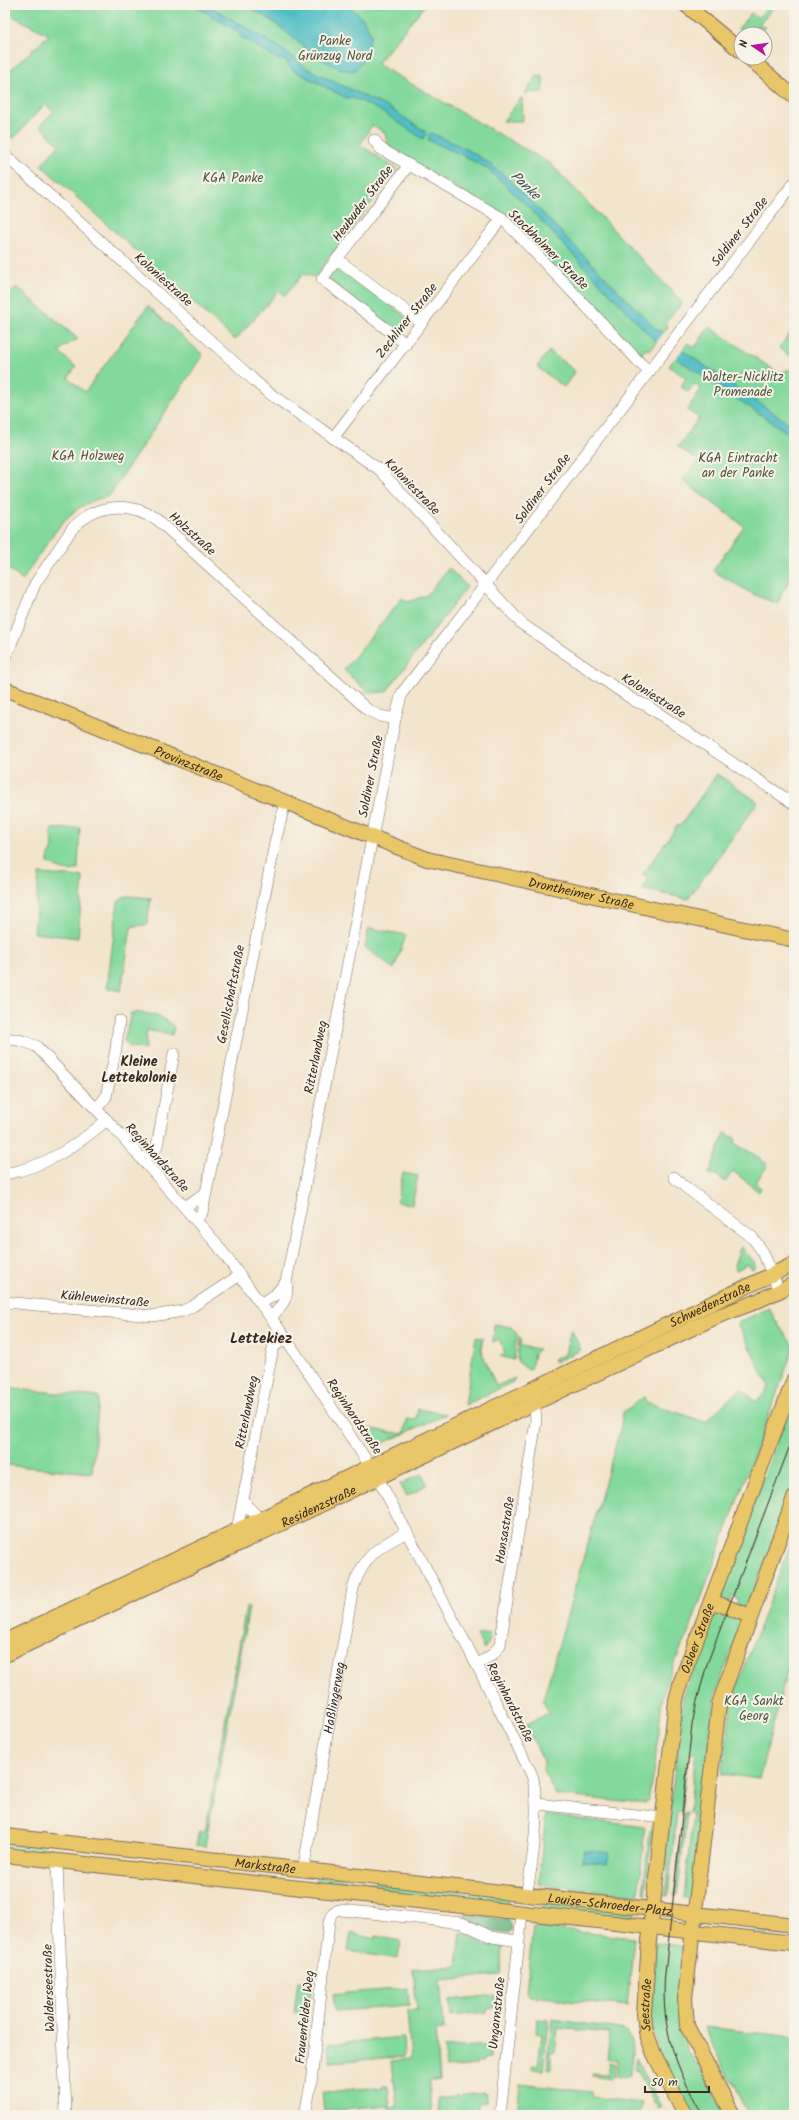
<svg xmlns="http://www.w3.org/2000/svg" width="799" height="2120" viewBox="0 0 799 2120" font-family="Kalam,sans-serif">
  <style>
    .green { fill: #83d99d; stroke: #5f825e }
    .forest { fill: #6ab984; stroke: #527251 }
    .water { fill: #4fbec4; stroke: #457471 }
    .pier { fill: #f3e4cc }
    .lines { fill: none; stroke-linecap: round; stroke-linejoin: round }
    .stream { stroke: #4fbec4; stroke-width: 2.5 }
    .minor-casing { stroke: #7b6b5b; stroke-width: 12 }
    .major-casing { stroke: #7b6b5b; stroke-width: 16 }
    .minor { stroke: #fff; stroke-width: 11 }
    .major { stroke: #e9c769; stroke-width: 14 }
    .tram { stroke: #3b2a1e; stroke-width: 1 }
    .labels { text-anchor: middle; stroke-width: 4; stroke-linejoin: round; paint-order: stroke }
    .park-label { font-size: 13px; fill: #4d563e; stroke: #f7f3e8 }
    .street-label { font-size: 13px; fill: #3b2a1e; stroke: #f7f3e8 }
    .water-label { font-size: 14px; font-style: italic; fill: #415650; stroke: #f7f3e8 }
    .neighbourhood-label { font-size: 14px; font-weight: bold; fill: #3b2a1e; stroke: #f7f3e8 }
    .quarter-label { font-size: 15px; font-weight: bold; fill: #3b2a1e; stroke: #f7f3e8 }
  </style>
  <rect width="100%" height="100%" fill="#f7f3e8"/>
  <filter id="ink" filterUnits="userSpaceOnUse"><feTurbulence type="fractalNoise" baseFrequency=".025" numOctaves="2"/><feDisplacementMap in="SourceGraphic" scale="8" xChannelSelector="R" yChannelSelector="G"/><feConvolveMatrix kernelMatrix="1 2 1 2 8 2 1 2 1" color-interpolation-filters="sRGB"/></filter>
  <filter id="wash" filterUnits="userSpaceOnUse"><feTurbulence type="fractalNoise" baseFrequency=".012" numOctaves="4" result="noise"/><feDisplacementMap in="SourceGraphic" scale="16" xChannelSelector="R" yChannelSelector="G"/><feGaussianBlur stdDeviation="0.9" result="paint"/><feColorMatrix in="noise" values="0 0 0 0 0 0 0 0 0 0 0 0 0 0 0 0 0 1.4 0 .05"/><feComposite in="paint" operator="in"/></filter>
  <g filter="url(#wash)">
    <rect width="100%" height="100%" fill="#f3e4cc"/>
    <g class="green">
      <polygon points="5,5 425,5 377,64 551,164 682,302 665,324 668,327 650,350 645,349 639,357 507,218 388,147 385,133 372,125 360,145 397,169 315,277 303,274 285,296 279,291 235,340 41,165 59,145 40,126 53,112 45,104 13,139 5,132 5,75 49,35 5,12"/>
      <polygon points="769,5 784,5 781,8 774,7 758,26 766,27 760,34 745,34 738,29 751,13 758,18"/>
      <polygon points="537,76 543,76 543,92 525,93"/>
      <polygon points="522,97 523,121 503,121"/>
      <polygon points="338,264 408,319 398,333 327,278"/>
      <path d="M17,287L78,339L65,346L59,352L76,367L68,378L85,392L148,306L203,355L109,496C73,504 61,523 41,552C35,561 27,571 23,581L5,566V300Z"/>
      <polygon points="709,327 780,374 787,370 794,370 794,574 782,593 778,604 755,595 713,571 744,526 683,481 698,460 678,447 699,418 687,410 701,389 694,384 688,392 681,387 686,378 669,366 688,343 695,347"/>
      <polygon points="794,328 794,359 779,348"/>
      <polygon points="549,351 575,371 564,387 537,367"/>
      <polygon points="449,568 467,587 386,692 369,693 344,670 402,598 408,602 427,595"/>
      <polygon points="717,774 758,802 688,899 641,889 649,878 643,874 678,825 680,826"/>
      <path d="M80,828L78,869C70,874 56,868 48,863C47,855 53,852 53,845C53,838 49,834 52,829Z"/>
      <polygon points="39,874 83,877 78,938 34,933"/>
      <polygon points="129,896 151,898 147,925 134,926 131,928 121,991 107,988 118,902 123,897"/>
      <polygon points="369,928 406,935 394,969 365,947"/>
      <path d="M131,1013C147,1012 162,1015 174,1027L172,1035L147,1030L145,1049L130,1047L124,1041Z"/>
      <polygon points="725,1133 736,1139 734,1143 762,1159 761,1160 768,1165 755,1183 761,1188 759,1192 733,1171 725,1182 716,1175 709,1174"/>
      <polygon points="403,1173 418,1176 412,1205 397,1202"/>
      <polygon points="741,1246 755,1263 754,1268 751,1269 748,1264 736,1270 734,1265"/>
      <polygon points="769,1308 775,1320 794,1347 690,1628 668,1677 662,1700 654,1773 652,1778 648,1801 646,1803 633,1803 556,1795 543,1770 544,1761 525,1725 549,1713 543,1700 621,1426 623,1412 644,1397 646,1402 705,1422 741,1388 756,1402 764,1394 769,1386 737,1323"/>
      <polygon points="494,1324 511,1327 517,1334 514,1360 500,1356 505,1353 499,1339 493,1342"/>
      <polygon points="571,1329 581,1350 555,1362 553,1360 565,1354"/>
      <polygon points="519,1336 521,1340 520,1346 539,1349 534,1354 531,1369 528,1370 517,1361"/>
      <polygon points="476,1337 483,1338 481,1350 496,1386 515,1378 513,1382 465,1405"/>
      <polygon points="5,1388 99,1397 92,1473 5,1465"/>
      <path d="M794,1395V1482L748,1606L746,1608L736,1605L738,1599L732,1596L729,1603C723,1600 721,1597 722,1590Z"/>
      <polygon points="418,1409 446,1414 375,1447 358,1421 366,1423 365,1428 404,1434 407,1419 416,1420"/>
      <polygon points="422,1474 427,1484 419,1490 407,1496 400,1484"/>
      <polygon points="794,1535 794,1645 759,1779 722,1774 732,1700"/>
      <polygon points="246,1607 249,1608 205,1846 196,1845 199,1831 205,1832"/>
      <polygon points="715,1609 742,1620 716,1694 691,1899 684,1898 693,1813 689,1813 696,1752 694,1751 688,1755 681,1812 677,1812 668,1896 665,1896 668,1864 666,1847 683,1696"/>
      <polygon points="490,1633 488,1645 484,1649 477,1635"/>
      <polygon points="684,1812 687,1812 677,1896 674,1896"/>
      <polygon points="546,1815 645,1827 638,1895 538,1884"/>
      <polygon points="650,1829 653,1829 645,1894 643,1893"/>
      <polygon points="5,1842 51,1847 50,1856 5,1850"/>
      <polygon points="315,1876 508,1897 507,1908 314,1886"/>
      <polygon points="543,1902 635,1912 634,1919 542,1911"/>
      <polygon points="533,1927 634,1938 627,2006 530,1996 526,1991"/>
      <polygon points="755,1927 794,1931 794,1936 756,1932 754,1931"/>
      <polygon points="461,1932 486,1945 503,1947 500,1975 440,1980 444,2029 435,2030 439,2080 429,2082 432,2115 389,2115 389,2107 397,2106 392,2061 411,2059 407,2011 417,2010 413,1969 457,1966"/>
      <polygon points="351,1933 375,1939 376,1936 400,1941 398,1959 348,1951"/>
      <polygon points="655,1943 684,1946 679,1994 687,2048 696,2063 699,2064 725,2115 691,2115 659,2056 649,2016"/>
      <polygon points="298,1981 312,1983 308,2015 294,2013"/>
      <polygon points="408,1988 409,2006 335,2011 333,1994"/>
      <polygon points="496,1995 496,2007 487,2008 487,2012 451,2016 450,2000"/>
      <polygon points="537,2019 548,2020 543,2070 532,2069 533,2065 538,2066 542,2034 536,2033"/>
      <path d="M552,2019L625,2030C636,2043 631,2059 630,2075L616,2078L618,2060L607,2058L610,2033L558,2028L555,2052H551V2069H547Z"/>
      <polygon points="704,2027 794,2037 794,2115 749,2115"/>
      <polygon points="403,2037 404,2057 330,2062 328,2044"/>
      <polygon points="491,2045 491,2058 483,2059 483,2062 476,2063 476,2065 446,2068 444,2048"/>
      <polygon points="636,2058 662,2107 658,2109 638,2071 634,2070"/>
      <polygon points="610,2062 615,2063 614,2076 611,2079 592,2076 592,2074 608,2075"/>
      <polygon points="520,2084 591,2092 591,2097 642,2103 640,2115 517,2115"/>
      <polygon points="382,2086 388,2086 390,2106 324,2111 322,2091 328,2091 328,2092 354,2089 354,2090 362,2088 362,2089 377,2087 377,2088 382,2088"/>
      <polygon points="483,2093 487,2094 486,2102 478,2103 478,2112 439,2115 437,2098"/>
    </g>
    <polygon class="forest" points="465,1914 508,1920 511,1923 512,1930 509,1933 489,1930 465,1917"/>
    <g class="water">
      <path d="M194,5H208L280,48L308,69L391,109L426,132L423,139C399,124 377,105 349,97L348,99L291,69L287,61L277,59L241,37L238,32Z"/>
      <path d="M245,5H349L363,19L371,34L365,57L354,71C327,71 294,37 272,21C263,15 254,10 245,5Z"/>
      <path d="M431,133C466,148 484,157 513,183L657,330L664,333L682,350L794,427V437L676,358L653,339L526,205L488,169L466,157L428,140Z"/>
      <polygon points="584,1850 609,1853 607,1864 582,1861"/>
    </g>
    <polygon class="pier" points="665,331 683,349 675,359 656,343"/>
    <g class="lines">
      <polyline class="stream" points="422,132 432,137"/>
    </g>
  </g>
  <g filter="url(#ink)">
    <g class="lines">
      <defs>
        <g id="minor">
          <polyline points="374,140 381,149 502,218 642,365 650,371"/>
          <polyline points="5,155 266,391 380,470 522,624 635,701 646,705 794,804"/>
          <polyline points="337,259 409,165"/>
          <polyline points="406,344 322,279 337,259 422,323"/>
          <polyline points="333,438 502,218"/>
          <path d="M5,659L35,584L72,529C95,504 130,500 158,520L368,710L380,716L395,719"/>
          <path d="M5,1038L23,1041L36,1046L119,1133L216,1243L285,1337L378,1478L477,1665L532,1775C541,1806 533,1863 526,1895"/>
          <polyline points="96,1109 106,1097 116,1049 119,1021"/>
          <polyline points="143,1161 157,1146 174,1053"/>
          <path d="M5,1174C45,1167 76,1146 107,1120"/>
          <polyline points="674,1177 679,1182"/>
          <polyline points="684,1186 752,1237 763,1252 779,1291"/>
          <polyline points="185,1207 205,1193"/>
          <polyline points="196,1219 202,1213 275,843 285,802"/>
          <polyline points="5,1302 152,1316 183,1311 193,1306 240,1275"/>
          <polyline points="261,1303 275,1295 286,1282"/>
          <path d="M271,1318C281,1306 290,1298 286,1282L295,1237L395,719L402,693L794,183"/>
          <polyline points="243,1498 247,1506 260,1519"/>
          <polyline points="237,1530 273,1348 285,1337"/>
          <polyline points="477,1665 493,1654 500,1645 536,1421 534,1395"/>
          <polyline points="537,1804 663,1818"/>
          <polyline points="57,1861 66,2115"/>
          <path id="s1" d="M303,1871L353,1588C364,1555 378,1547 407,1532"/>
          <path d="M305,2115L311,2083L329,1922C331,1914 333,1910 342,1910L462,1923L492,1937L518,1941"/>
          <polyline points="500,2115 522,1914"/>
        </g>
        <g id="major">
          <polyline points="686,5 741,51"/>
          <polyline points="749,58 794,97"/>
          <path id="s2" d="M5,689L427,859L794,940"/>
          <polyline points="711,1601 750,1616"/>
          <path id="s3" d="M5,1641L794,1264"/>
          <path id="s4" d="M5,1655L716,1317L753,1303L794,1284"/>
          <path id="s5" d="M5,1836L794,1925"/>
          <polyline points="5,1855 794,1943"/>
          <path id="s6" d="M685,2115L654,2054L646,2032L644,2014L649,1941L676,1700L681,1681L794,1379"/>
          <polyline points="733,2115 687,2026 685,1998 719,1704 794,1498"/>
        </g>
      </defs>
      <use href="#minor" class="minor-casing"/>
      <use href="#major" class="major-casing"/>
      <use href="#minor" class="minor"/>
      <use href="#major" class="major"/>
      <path class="tram" d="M703,2115C676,2068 660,2029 665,1973L692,1725L697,1701L707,1664L794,1435"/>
    </g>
  </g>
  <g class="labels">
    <g class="park-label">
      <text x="335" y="45">Panke<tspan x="335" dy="15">Grünzug Nord</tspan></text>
      <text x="233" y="182">KGA Panke</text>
      <text x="743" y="381">Walter-Nicklitz<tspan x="743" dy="15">Promenade</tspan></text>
      <text x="88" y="460">KGA Holzweg</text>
      <text x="738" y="462">KGA Eintracht<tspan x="738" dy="15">an der Panke</tspan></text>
      <text x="754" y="1705">KGA Sankt<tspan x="754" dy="15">Georg</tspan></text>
    </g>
    <g class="street-label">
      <text transform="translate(362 203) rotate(-53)" y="5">Heubuder Straße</text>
      <text transform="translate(739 231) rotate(-52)" y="5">Soldiner Straße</text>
      <text transform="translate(549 249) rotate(45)" y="5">Stockholmer Straße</text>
      <text transform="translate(164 279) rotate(42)" y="5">Koloniestraße</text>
      <text transform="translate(406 320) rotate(-52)" y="5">Zechliner Straße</text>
      <text transform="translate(413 486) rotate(46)" y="5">Koloniestraße</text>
      <text transform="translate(542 488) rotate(-53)" y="5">Soldiner Straße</text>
      <text transform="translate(193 533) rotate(42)" y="5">Holzstraße</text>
      <text transform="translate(654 695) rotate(32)" y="5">Koloniestraße</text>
      <text dy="5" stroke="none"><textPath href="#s2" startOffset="198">Provinzstraße</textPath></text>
      <text transform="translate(370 776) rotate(-79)" y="5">Soldiner Straße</text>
      <text dy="5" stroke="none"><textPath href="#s2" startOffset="613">Drontheimer Straße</textPath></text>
      <text transform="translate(230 994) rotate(-79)" y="5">Gesellschaftstraße</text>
      <text transform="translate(315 1057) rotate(-79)" y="5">Ritterlandweg</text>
      <text transform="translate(158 1157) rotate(48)" y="5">Reginhardstraße</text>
      <text transform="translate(105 1298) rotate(5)" y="5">Kühleweinstraße</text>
      <text dy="5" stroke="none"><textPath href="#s3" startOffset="781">Schwedenstraße</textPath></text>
      <text transform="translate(246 1412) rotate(-79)" y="5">Ritterlandweg</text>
      <text transform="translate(355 1416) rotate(56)" y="5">Reginhardstraße</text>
      <text dy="5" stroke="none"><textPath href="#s4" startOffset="347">Residenzstraße</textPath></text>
      <text transform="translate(504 1530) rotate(-81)" y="5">Hansastraße</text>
      <text dy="5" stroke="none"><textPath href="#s6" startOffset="491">Osloer Straße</textPath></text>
      <text dy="5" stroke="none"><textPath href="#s1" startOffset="176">Haßlingerweg</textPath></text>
      <text transform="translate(511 1702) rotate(63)" y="5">Reginhardstraße</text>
      <text dy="5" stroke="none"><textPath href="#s5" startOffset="262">Markstraße</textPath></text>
      <text dy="5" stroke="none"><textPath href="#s5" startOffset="609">Louise-Schroeder-Platz</textPath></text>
      <text transform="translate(48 1988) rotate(-92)" y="5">Walderseestraße</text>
      <text dy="5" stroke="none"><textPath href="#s6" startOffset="119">Seestraße</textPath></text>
      <text transform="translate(496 2013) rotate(-84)" y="5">Ungarnstraße</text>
      <text transform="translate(304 2017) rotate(-84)" y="5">Frauenfelder Weg</text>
    </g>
    <g class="water-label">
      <text transform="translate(526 185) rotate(43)" y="5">Panke</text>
    </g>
    <g class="neighbourhood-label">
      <text x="139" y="1066">Kleine<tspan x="139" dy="16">Lettekolonie</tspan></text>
    </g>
    <g class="quarter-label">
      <text x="261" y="1343">Lettekiez</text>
    </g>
  </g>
  <rect width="799" height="2120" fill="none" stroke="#f7f3e8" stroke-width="20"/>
  <g transform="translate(753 46) rotate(283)"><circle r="19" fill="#f7f3e8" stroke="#aca397"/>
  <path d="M0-3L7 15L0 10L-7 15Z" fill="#b5179e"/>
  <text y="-6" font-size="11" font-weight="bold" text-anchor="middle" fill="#3b2a1e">N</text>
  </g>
  <path d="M645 2086v6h64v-6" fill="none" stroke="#3b2a1e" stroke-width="2"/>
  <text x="651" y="2086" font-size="12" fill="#3b2a1e" stroke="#f7f3e8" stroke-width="3" paint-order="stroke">50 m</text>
</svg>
